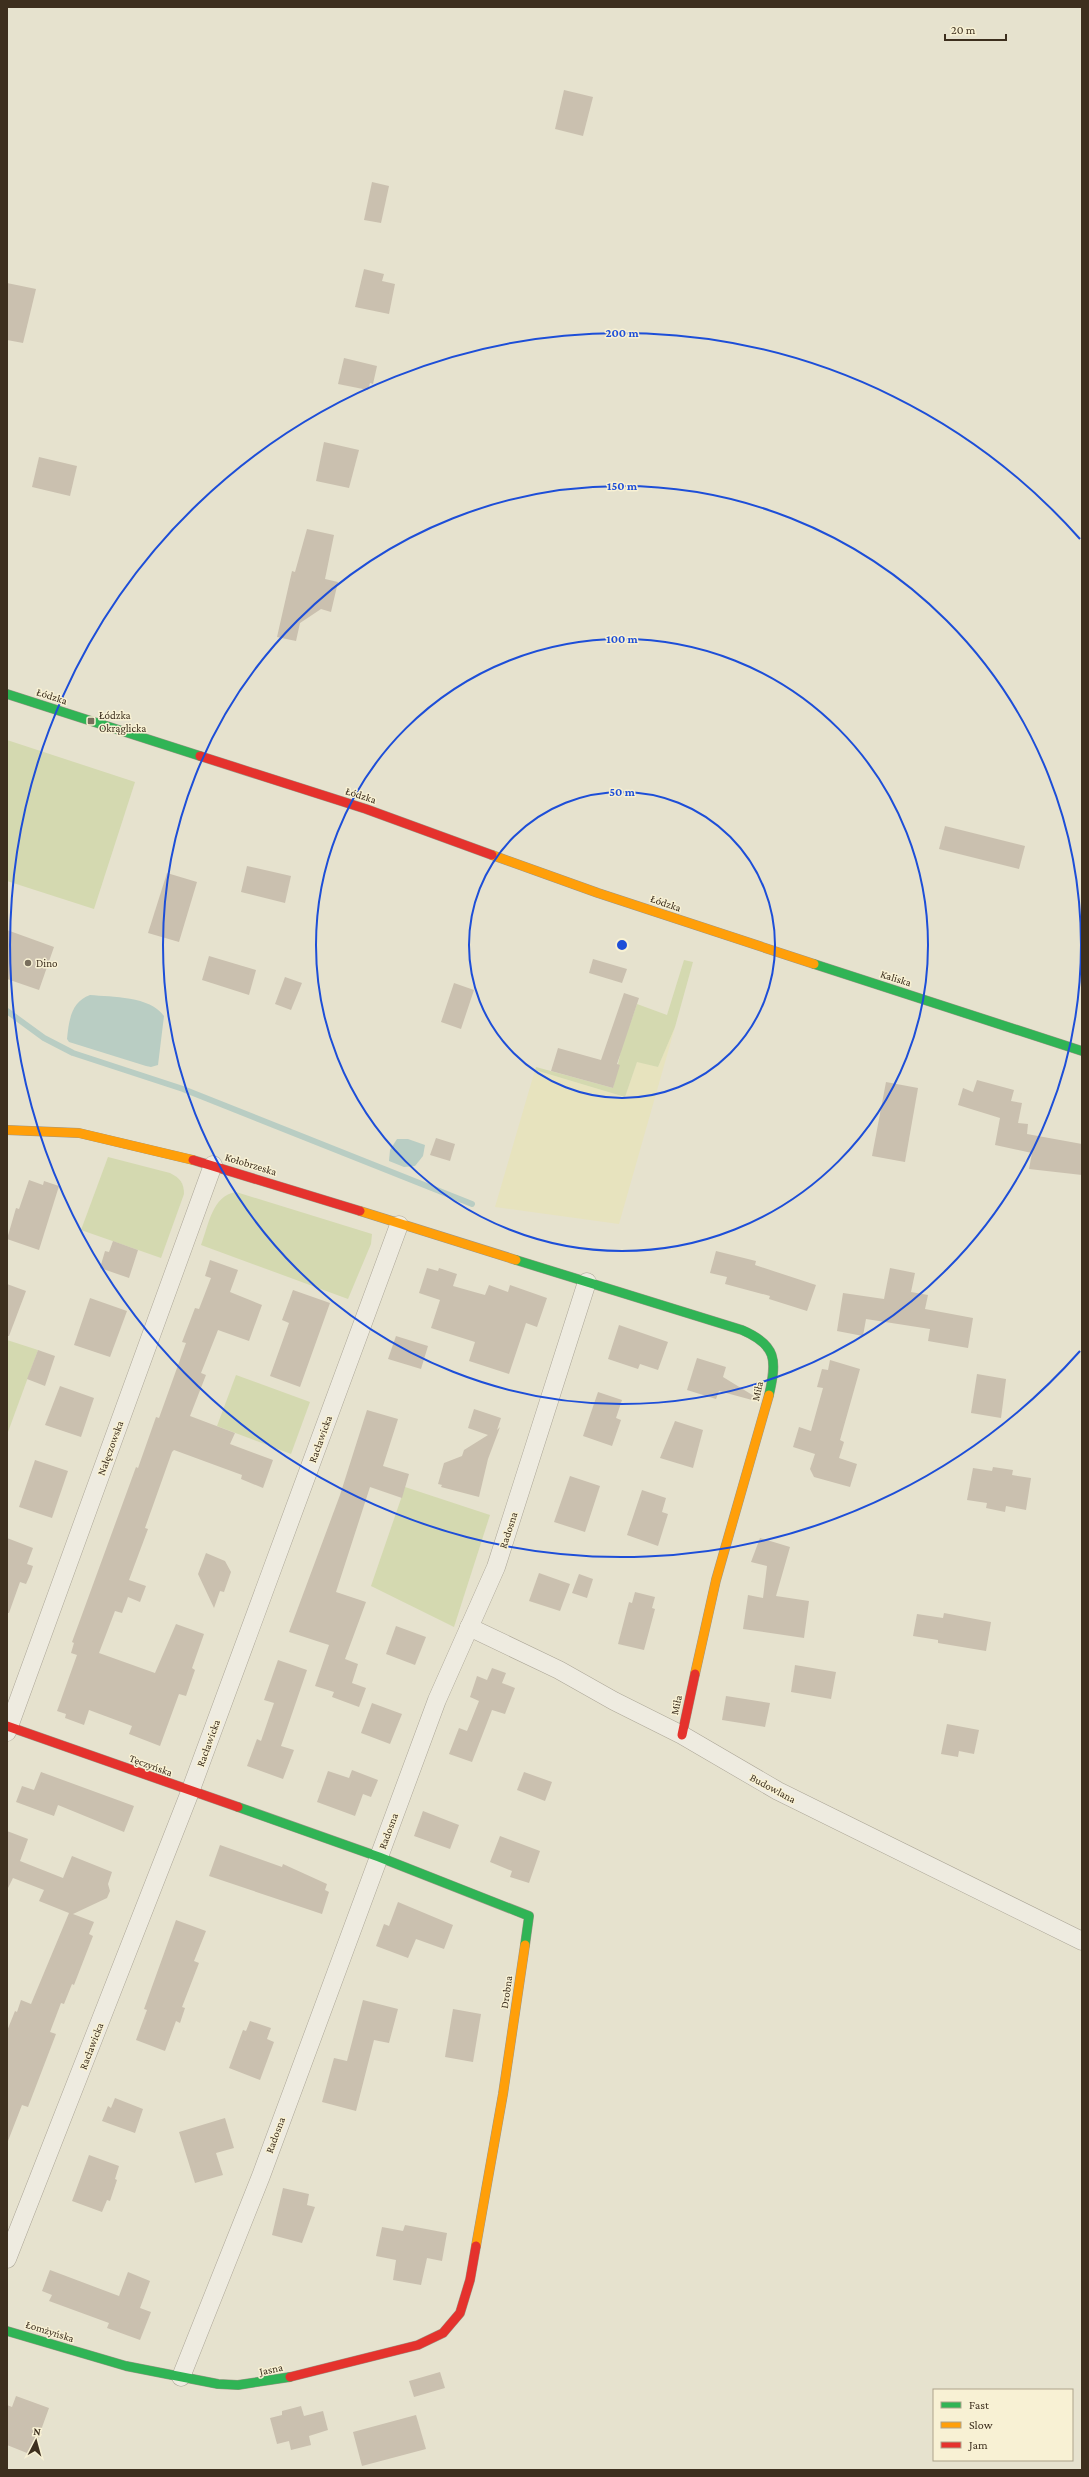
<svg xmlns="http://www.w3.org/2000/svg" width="1089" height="2477" viewBox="0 0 1089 2477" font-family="'Crimson Pro',serif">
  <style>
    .farmland { fill: #e7e3be }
    .green { fill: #d4d9b0 }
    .water { fill: #b9cdc3 }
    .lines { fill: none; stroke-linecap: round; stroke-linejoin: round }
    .stream { stroke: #b9cdc3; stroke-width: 6 }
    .building { fill: #cac0af }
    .street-casing { stroke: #aca697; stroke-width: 19 }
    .fast-casing { stroke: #9c9687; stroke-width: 10 }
    .slow-casing { stroke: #9c9687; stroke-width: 10 }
    .jam-casing { stroke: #9c9687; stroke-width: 10 }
    .street { stroke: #eeebe0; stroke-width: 18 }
    .fast { stroke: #30b455; stroke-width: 9 }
    .slow { stroke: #ff9f0a; stroke-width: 9 }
    .jam { stroke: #e5322d; stroke-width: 9 }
    .ring { fill: none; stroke: #1d4ed8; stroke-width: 2 }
    .poi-dot { fill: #786e5c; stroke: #f8f1d4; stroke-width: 1.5 }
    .labels { text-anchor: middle; stroke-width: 3; stroke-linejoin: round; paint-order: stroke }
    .street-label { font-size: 11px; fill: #3d2f1e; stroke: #f8f1d4 }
    .poi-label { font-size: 11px; fill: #3d2f1e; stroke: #f8f1d4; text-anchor: start }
    .centre { fill: #1d4ed8; stroke: #f8f1d4; stroke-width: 2 }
    .ring-label { font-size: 12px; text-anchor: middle; font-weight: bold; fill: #1d4ed8; stroke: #f8f1d4; stroke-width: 3; stroke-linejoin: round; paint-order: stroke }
  </style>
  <rect width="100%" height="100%" fill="#e6e2ce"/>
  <polygon class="farmland" points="675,1027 619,1224 495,1207 535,1070 625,1097 637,1061 658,1067"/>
  <g class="green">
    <polygon points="7,740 135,782 94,909 7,881"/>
    <polygon points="684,960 693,962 675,1027 658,1067 637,1062 625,1097 535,1070 536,1067 613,1088 621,1050 637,1004 667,1015"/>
    <path d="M108,1157L170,1173C180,1178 184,1183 184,1194L161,1258L81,1230Z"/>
    <path d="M236,1192L372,1234L371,1244L348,1299L201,1245C209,1224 212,1196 236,1192Z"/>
    <polygon points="7,1340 38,1350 8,1432 7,1431"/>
    <polygon points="236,1375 310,1402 291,1454 217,1426"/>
    <polygon points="405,1487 490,1515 454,1627 371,1586"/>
  </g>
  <g class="water">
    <path d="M90,995C112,997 150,996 164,1016L158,1065L151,1067L146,1066L69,1042L67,1039C69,1020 71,1002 90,995Z"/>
    <polygon points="397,1139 408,1139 425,1145 423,1156 415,1166 404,1167 389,1161 390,1150"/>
  </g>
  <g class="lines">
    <polyline class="stream" points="7,1011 44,1038 73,1053 183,1089 472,1204"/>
  </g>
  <g class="building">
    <polygon points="564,90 593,97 583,136 555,129"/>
    <polygon points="372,182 389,186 381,223 364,220"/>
    <polygon points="364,269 384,274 382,281 395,284 389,314 355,307"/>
    <polygon points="7,283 36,289 23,343 7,340"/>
    <polygon points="344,358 377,366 373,384 370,383 368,390 338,384"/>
    <polygon points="324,442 359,450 349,488 316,481"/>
    <polygon points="39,457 77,466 70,496 32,487"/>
    <polygon points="307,529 334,535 325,579 338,582 331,612 321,609 300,623 296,641 277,637 292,571 295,572"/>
    <polygon points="945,826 1025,846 1019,869 939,849"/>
    <polygon points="247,866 291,876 285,903 241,892"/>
    <polygon points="167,873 197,882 179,942 148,933"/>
    <polygon points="7,930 54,947 39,990 7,979"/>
    <polygon points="209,956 256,970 249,995 202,980"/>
    <polygon points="593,959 627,969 622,983 589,973"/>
    <polygon points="285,977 302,983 291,1010 275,1004"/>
    <polygon points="454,983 474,990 461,1029 441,1022"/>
    <polygon points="624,993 639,998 617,1064 620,1065 613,1088 551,1071 558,1048 601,1060"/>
    <polygon points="977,1080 1014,1090 1011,1101 1022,1103 1018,1123 1028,1124 1027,1134 1082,1144 1082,1175 1029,1169 1032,1153 995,1145 1000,1118 958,1105 963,1088 973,1092"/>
    <polygon points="886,1082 918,1088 905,1162 872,1156"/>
    <polygon points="436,1138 455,1144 450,1161 430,1155"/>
    <polygon points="29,1180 43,1185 44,1181 59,1186 39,1250 7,1239 16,1208 19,1209"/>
    <polygon points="113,1241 138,1250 129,1278 100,1268 105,1251 109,1252"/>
    <polygon points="716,1251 756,1261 755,1265 816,1285 807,1311 769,1299 770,1296 725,1284 727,1277 710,1273"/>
    <polygon points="210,1260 238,1270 230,1292 262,1305 249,1341 218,1330 201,1373 206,1375 190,1416 235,1433 230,1444 273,1460 263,1488 241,1479 242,1475 174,1450 172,1452 145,1528 148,1529 129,1580 146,1586 140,1602 128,1597 122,1613 115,1611 99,1653 155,1673 176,1624 204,1634 192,1668 195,1670 186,1696 179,1694 160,1746 129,1734 132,1726 89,1710 84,1725 65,1718 66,1714 57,1711 77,1655 71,1653 74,1643 72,1642 136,1467 138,1468 156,1417 159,1418 186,1343 182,1342 195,1308 199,1309 211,1278 205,1276"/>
    <polygon points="427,1268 438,1271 439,1268 457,1274 453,1286 485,1295 489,1285 508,1292 510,1285 547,1298 537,1327 526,1323 509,1374 469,1361 475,1342 431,1328 440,1300 419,1293"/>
    <polygon points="890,1268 915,1273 911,1292 928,1295 925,1309 973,1318 968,1348 928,1341 930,1329 866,1319 863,1336 837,1331 843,1293 884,1299"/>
    <polygon points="7,1284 26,1291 9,1336 7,1336"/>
    <polygon points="293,1290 330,1303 300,1387 270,1376 289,1323 282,1320"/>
    <polygon points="90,1298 127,1311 110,1357 74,1345"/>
    <polygon points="619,1325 668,1342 658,1370 640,1364 638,1369 608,1359"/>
    <polygon points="396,1336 428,1346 421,1369 388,1359"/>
    <polygon points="38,1350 55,1356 45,1386 27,1379"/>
    <polygon points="697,1358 726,1367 723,1377 754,1396 752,1400 719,1391 716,1399 687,1390"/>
    <polygon points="830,1360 860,1369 840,1440 844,1442 839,1458 857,1464 850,1487 814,1477 810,1469 815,1454 793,1447 799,1427 811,1431 823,1388 817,1387 822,1369 828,1370"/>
    <polygon points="977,1374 1006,1379 1001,1418 971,1413"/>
    <polygon points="60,1386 94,1398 81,1437 45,1425"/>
    <polygon points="598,1392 622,1400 616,1418 621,1420 612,1446 583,1436"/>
    <polygon points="474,1409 501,1418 497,1430 500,1427 488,1459 479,1497 441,1487 442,1485 438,1484 444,1463 462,1456 464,1450 488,1435 468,1428"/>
    <polygon points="367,1410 398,1419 383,1466 409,1474 402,1498 370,1487 336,1592 366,1602 345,1659 358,1664 352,1683 366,1688 359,1707 332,1697 334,1692 315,1686 329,1645 289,1632 340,1495"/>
    <polygon points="675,1421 703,1430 693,1468 660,1458"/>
    <polygon points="35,1460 68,1471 52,1518 19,1507"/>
    <polygon points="993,1467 1013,1470 1012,1475 1031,1478 1026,1510 1006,1506 1005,1512 986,1508 987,1503 967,1500 973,1468 992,1471"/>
    <polygon points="570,1476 600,1486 585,1532 554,1522"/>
    <polygon points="642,1490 666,1498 662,1512 668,1514 658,1546 627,1535"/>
    <polygon points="7,1538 33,1548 27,1564 33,1566 30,1575 26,1584 20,1582 9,1613 7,1613"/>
    <polygon points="760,1538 790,1547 776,1596 809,1601 804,1638 743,1629 748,1595 763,1598 767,1566 751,1562"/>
    <polygon points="206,1553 225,1561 231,1572 224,1592 220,1591 214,1608 198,1574"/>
    <polygon points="539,1573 570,1584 560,1611 529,1601"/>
    <polygon points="579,1574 593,1579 587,1598 572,1593"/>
    <polygon points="635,1592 655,1597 652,1608 655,1609 644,1650 618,1644 629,1602 632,1603"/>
    <polygon points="944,1613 991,1622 986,1651 938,1643 938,1640 913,1636 917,1614 943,1618"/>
    <polygon points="396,1626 426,1637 415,1665 386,1654"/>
    <polygon points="278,1660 307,1670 281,1746 294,1750 283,1779 247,1766 257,1739 261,1741 274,1703 264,1700"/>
    <polygon points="795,1665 836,1672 831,1699 791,1692"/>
    <polygon points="492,1668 506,1673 502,1683 515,1688 505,1714 492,1710 472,1762 449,1754 459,1728 467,1731 479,1701 470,1697 477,1676 487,1680"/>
    <polygon points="726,1696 770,1703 765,1727 722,1720"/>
    <polygon points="372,1703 402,1714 390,1744 361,1733"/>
    <polygon points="947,1724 979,1730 974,1754 959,1751 958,1757 941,1754"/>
    <polygon points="352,1770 378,1780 371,1797 363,1794 355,1816 317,1802 328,1771 349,1778"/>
    <polygon points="41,1772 134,1806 124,1832 58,1805 54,1816 16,1802 22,1786 34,1790"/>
    <polygon points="524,1772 552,1782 545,1801 517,1790"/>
    <polygon points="423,1811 459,1825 450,1849 414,1836"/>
    <polygon points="7,1831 28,1839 20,1861 63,1878 72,1856 112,1872 108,1884 110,1891 107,1898 73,1914 94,1922 89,1934 93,1936 74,1985 72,1984 64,2004 61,2003 50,2032 56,2034 28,2107 22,2105 8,2141 7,2031 15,2011 17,2012 21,2000 31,2004 69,1913 39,1901 44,1890 13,1878 7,1890"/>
    <polygon points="500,1836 540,1851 529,1883 510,1877 512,1871 490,1862"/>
    <polygon points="220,1845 282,1867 283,1864 327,1884 325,1890 329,1892 322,1914 209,1876"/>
    <polygon points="398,1902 453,1925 444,1949 416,1939 408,1958 376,1946 384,1924 389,1926"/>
    <polygon points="176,1920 206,1931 194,1961 199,1963 182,2007 185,2008 180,2023 176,2021 165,2051 136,2040 147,2010 144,2009"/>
    <polygon points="363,2000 398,2009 389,2043 374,2040 356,2111 322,2102 334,2058 347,2061"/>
    <polygon points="453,2009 481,2014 473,2062 445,2057"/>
    <polygon points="250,2021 271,2028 267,2039 274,2042 260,2080 229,2068 243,2030 246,2031"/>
    <polygon points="115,2098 143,2109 135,2133 102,2121 108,2106 111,2108"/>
    <polygon points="225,2118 234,2148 216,2153 223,2175 195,2183 179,2132"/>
    <polygon points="89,2155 119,2166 115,2179 117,2180 110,2201 107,2200 102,2212 72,2201"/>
    <polygon points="283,2188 309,2194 307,2205 315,2207 302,2243 272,2235"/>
    <polygon points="405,2225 447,2233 442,2261 427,2258 421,2285 393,2280 396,2260 376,2256 382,2227 403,2231"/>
    <polygon points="50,2270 119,2296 128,2272 150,2281 140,2308 151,2312 140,2340 107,2328 109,2323 49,2301 52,2295 42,2291"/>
    <polygon points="440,2372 445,2388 414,2397 409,2381"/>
    <polygon points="16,2396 49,2408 32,2455 7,2445 7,2405 12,2407"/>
    <polygon points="301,2406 304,2416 323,2411 328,2430 309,2436 311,2445 291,2450 289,2441 277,2444 270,2418 282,2415 282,2411"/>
    <polygon points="416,2415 426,2449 362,2466 353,2432"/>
  </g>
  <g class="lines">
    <defs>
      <g id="street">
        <polyline points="469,1627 559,1670 614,1701 682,1735 778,1791 1082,1941"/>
        <polyline points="7,1732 213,1165"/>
        <polyline points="7,2259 190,1792 399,1225"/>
        <polyline points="181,2377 261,2176 437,1700 496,1567 587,1282"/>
      </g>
      <g id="fast">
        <polyline points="7,694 200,756"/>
        <polyline points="814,964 1082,1051"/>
        <path d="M516,1260L742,1330C777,1345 777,1360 769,1395"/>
        <polyline points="238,1807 379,1857 529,1916 525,1945"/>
        <polyline points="7,2331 126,2366 218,2384 238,2385 290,2377"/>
      </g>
      <g id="slow">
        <polyline points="492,855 598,893 814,964"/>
        <polyline points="7,1130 79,1133 193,1160"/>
        <polyline points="360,1211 516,1260"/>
        <polyline points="695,1674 716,1580 769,1395"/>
        <polyline points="476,2246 503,2094 525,1945"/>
      </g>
      <g id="jam">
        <polyline points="200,756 366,809 492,855"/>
        <polyline points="193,1160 360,1211"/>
        <polyline points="7,1726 238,1807"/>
        <polyline points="682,1735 695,1674"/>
        <polyline points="290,2377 418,2345 443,2333 460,2313 470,2280 476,2246"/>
      </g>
    </defs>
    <use href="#street" class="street-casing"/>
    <use href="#fast" class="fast-casing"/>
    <use href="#slow" class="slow-casing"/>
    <use href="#jam" class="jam-casing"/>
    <use href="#street" class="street"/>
    <use href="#fast" class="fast"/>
    <use href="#slow" class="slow"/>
    <use href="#jam" class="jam"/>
  </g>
  <g class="ring">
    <circle cx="622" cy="945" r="153"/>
    <circle cx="622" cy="945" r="306"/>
    <circle cx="622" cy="945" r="459"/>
    <path d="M1080 1351A612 612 0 1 1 1080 539"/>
  </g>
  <g class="poi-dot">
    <rect x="87" y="717" width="8" height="8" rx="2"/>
    <circle cx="28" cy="963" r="4"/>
  </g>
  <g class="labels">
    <g class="street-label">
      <text transform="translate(52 696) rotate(18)" y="4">Łódzka</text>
      <text transform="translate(361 795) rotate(18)" y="4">Łódzka</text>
      <text transform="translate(666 903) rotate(19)" y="4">Łódzka</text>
      <text transform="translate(896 978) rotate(18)" y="4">Kaliska</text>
      <text transform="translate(251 1164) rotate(17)" y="4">Kołobrzeska</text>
      <text transform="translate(757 1391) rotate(-77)" y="4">Miła</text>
      <text transform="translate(320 1439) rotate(-70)" y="4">Racławicka</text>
      <text transform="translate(110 1448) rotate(-70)" y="4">Nałęczowska</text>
      <text transform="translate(508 1530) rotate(-72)" y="4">Radosna</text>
      <text transform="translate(676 1705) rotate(-78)" y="4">Miła</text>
      <text transform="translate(208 1743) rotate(-70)" y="4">Racławicka</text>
      <text transform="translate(151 1765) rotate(20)" y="4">Tęczyńska</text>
      <text transform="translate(773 1788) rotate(28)" y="4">Budowlana</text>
      <text transform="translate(388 1831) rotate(-70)" y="4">Radosna</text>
      <text transform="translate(506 1992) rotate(-82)" y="4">Drobna</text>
      <text transform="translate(91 2046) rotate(-69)" y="4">Racławicka</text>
      <text transform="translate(275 2135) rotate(-70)" y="4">Radosna</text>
      <text transform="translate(50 2331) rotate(17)" y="4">Łomżyńska</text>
      <text transform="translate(271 2369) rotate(-12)" y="4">Jasna</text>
    </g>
    <g class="poi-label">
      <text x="99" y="719">Łódzka<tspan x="99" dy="13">Okrąglicka</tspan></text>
      <text x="36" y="967">Dino</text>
    </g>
  </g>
  <circle cx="622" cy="945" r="6" class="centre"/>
  <g class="ring-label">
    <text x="622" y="337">200 m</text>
    <text x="622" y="490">150 m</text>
    <text x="622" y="643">100 m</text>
    <text x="622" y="796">50 m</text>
  </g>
  <rect width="1089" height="2477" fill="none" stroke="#3d2f1e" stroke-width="16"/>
  <rect x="933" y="2389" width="140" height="72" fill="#f8f1d4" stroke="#ada38b"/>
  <rect x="941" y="2402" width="20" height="6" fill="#30b455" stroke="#ada38b"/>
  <text x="969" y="2409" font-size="12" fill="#3d2f1e">Fast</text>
  <rect x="941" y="2422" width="20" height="6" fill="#ff9f0a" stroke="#ada38b"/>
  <text x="969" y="2429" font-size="12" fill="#3d2f1e">Slow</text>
  <rect x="941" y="2442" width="20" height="6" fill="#e5322d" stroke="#ada38b"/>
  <text x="969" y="2449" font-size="12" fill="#3d2f1e">Jam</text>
  <g transform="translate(36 2441) rotate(6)" stroke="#f8f1d4" stroke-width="3" paint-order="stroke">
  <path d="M0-3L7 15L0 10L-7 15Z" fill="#3d2f1e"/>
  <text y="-6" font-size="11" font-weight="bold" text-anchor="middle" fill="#3d2f1e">N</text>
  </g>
  <path d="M945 34v6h61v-6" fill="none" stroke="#3d2f1e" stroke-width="2"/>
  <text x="951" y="34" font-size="12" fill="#3d2f1e" stroke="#f8f1d4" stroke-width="3" paint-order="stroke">20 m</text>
</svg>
